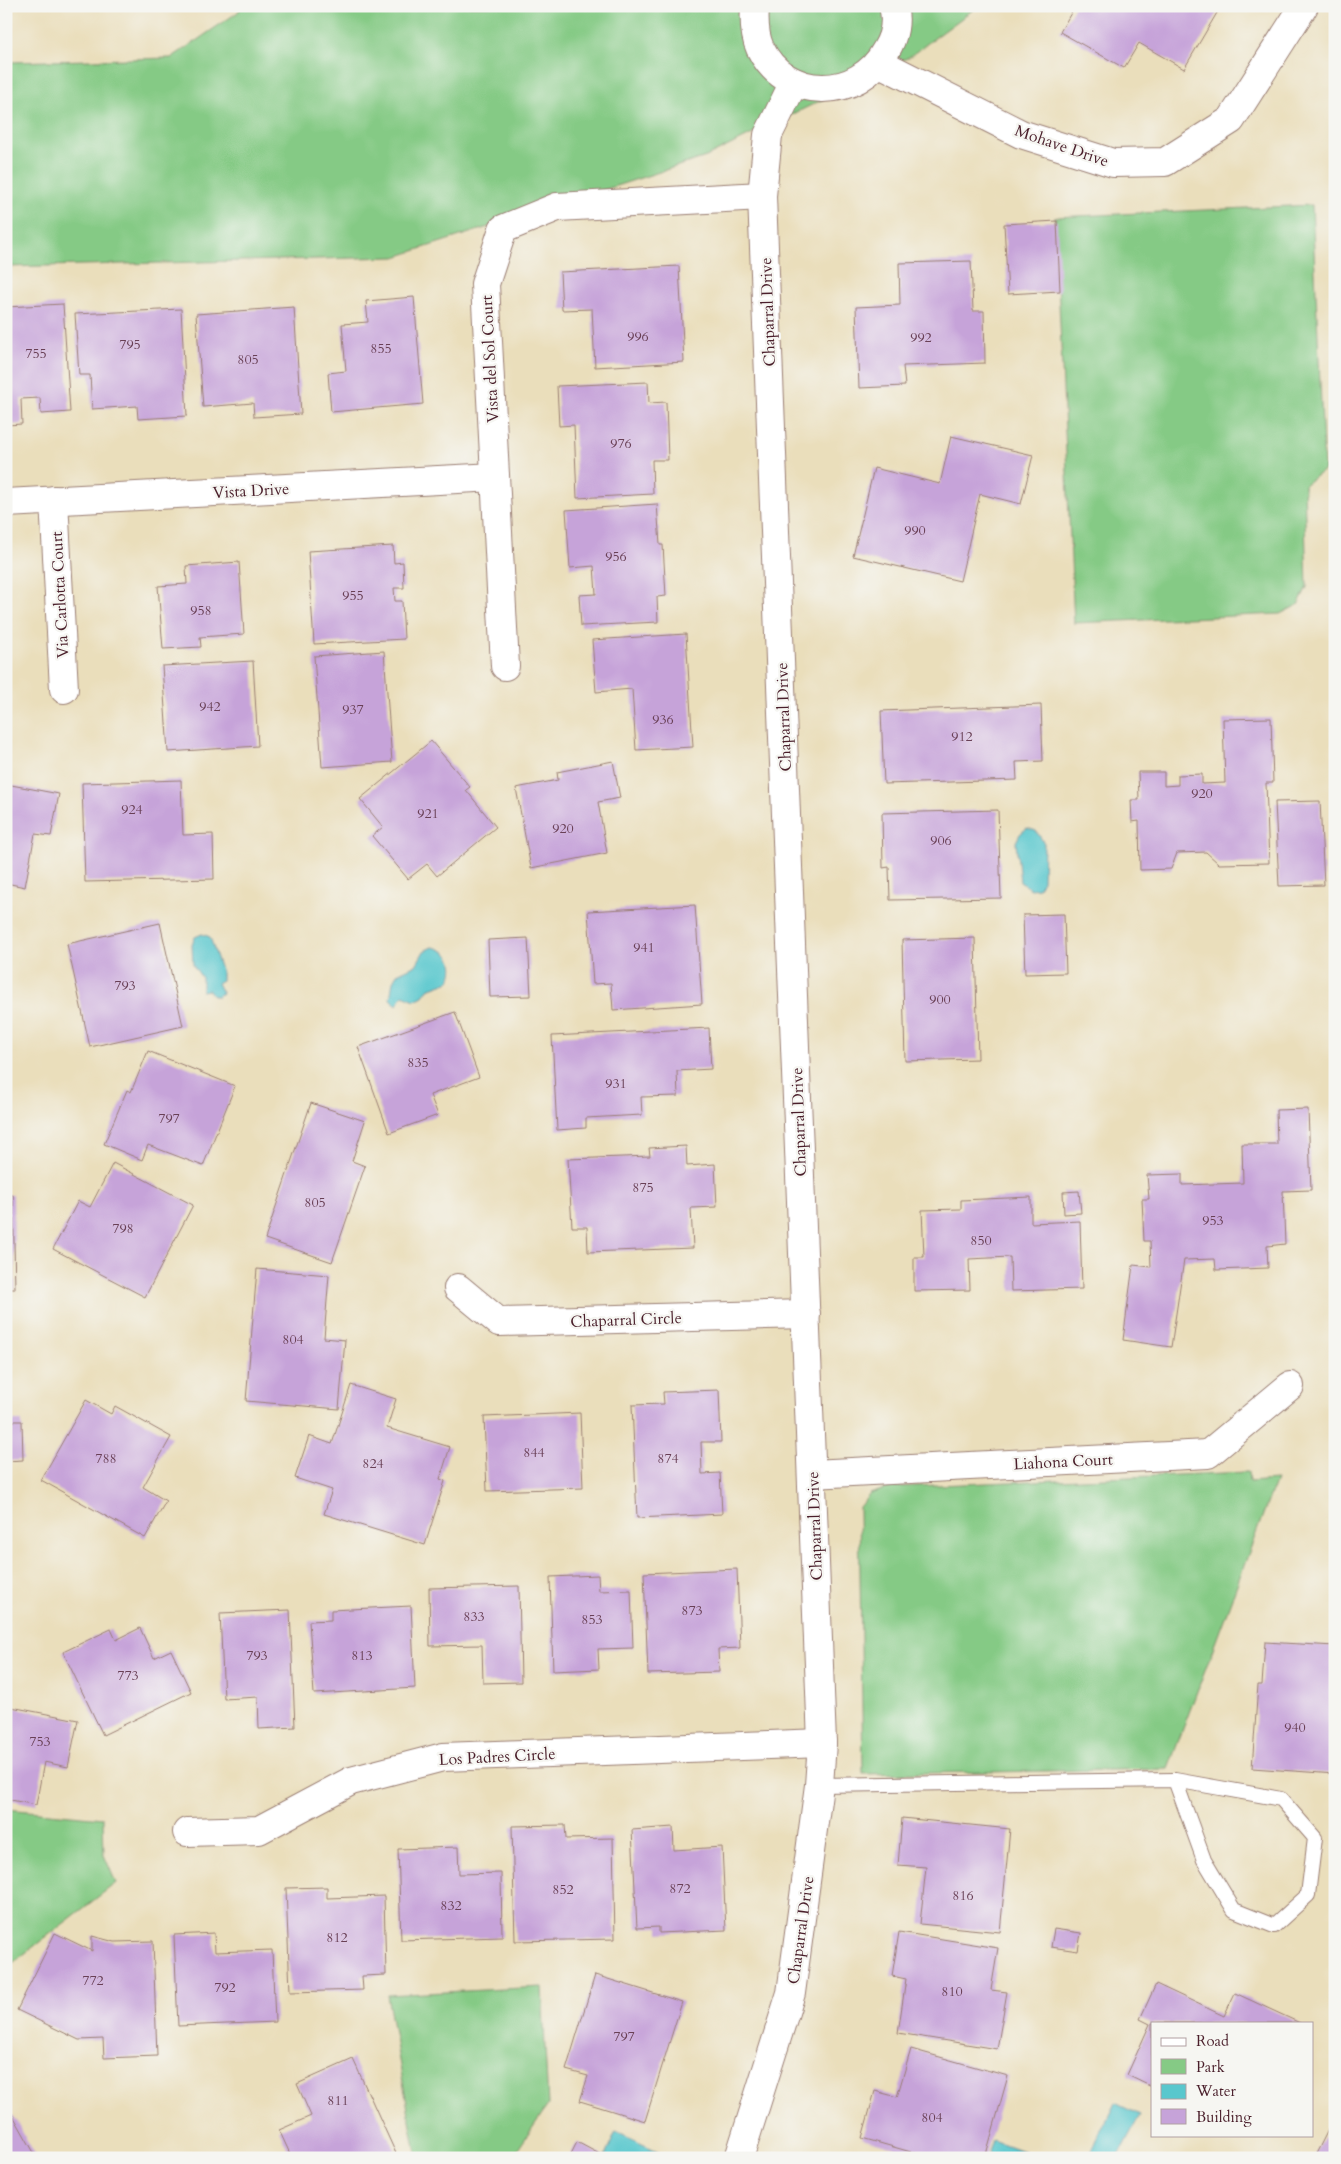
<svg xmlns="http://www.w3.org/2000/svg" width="1341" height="2164" viewBox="0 0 1341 2164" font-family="Cardo,serif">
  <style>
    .green { fill: #85ca85; stroke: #687458 }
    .water { fill: #59c7cd; stroke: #52737c }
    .building { fill: #c6a3d9 }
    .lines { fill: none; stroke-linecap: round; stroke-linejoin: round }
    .service-casing { stroke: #9a7e73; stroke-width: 16 }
    .minor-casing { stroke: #9a7e73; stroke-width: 30 }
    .service { stroke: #fff; stroke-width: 14 }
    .minor { stroke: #fff; stroke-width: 28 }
    .labels { text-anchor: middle; stroke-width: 4.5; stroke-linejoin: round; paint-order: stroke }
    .number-label { font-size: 14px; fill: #694056 }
    .street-label { font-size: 16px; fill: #4a1f2b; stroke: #f6f6f2 }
  </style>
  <rect width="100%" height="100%" fill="#f6f6f2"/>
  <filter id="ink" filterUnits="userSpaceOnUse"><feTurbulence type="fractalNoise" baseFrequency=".02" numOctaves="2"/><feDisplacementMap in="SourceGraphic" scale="10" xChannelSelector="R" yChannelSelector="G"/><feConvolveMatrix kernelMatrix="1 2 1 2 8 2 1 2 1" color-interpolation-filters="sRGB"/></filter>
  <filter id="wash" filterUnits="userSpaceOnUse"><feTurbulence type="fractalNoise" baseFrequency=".0096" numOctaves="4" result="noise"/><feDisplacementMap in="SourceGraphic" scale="20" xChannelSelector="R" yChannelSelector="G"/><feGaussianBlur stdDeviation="1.12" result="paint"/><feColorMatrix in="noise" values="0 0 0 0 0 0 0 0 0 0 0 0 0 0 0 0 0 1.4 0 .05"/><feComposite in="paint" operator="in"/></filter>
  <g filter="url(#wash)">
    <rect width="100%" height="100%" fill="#eadebb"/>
    <g class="green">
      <polygon points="242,6 978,6 909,57 706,157 395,257 6,267 6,59 9,62 171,58 238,12"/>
      <polygon points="1312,205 1324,470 1304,485 1307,587 1298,605 1280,614 1074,623 1055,217"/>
      <polygon points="1248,1472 1249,1482 1276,1480 1168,1769 863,1774 859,1507 870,1494 891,1487"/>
      <polygon points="6,1809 103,1818 104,1855 116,1883 6,1968"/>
      <polygon points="542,1987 548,2105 512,2158 417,2158 387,1995"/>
    </g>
    <g class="water">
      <polygon points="1027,828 1036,831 1044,843 1043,881 1038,888 1031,889 1020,882 1016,842 1020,834"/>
      <polygon points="202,934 210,937 222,973 222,980 217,983 222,993 218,996 213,996 209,990 202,991 202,978 193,965 192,945 195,937"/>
      <path d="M432,947C450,950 457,963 450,981L428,989L423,996L415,1000L403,995L397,1005L390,999L393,981L397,974L416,965L424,951Z"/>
      <polygon points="1115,2103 1140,2115 1117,2158 1088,2158"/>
      <polygon points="616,2132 664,2154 662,2158 609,2158 605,2156"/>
      <polygon points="993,2140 1026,2152 1025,2158 987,2158"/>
    </g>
    <g id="blocks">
      <g class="building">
        <polygon points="1075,6 1221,6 1184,69 1139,43 1124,68 1060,32"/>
        <polygon points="1057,221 1060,291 1008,294 1004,224"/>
        <polygon points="971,261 973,311 984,311 985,363 903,366 905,386 859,388 856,307 900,305 899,263"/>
        <polygon points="679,266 684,362 595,367 592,309 562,310 560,272"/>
        <polygon points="414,297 423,404 331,412 328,373 346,371 342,324 368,322 366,301"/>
        <polygon points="63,304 70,412 41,414 40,398 21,399 22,424 6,425 6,307"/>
        <polygon points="294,307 301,414 254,417 253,403 203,407 196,314"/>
        <polygon points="181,309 187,416 138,419 137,406 92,409 90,375 79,375 75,314"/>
        <polygon points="648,382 649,403 666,402 668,460 652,460 653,494 577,498 574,425 559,426 557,386"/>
        <polygon points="951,436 1033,455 1021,504 980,494 960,581 853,556 874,468 940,484"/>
        <polygon points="657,504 660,545 663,545 666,596 657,597 658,622 581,626 579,595 596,594 594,566 570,568 566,510"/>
        <polygon points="393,546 394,563 403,562 404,588 394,588 395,601 402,601 404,639 314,644 308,551"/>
        <polygon points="239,562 244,634 200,637 201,647 163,649 158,586 187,584 186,566"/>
        <polygon points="686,634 693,747 636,750 632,689 596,692 592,640"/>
        <polygon points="384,651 392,762 322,767 314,656"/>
        <polygon points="253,661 258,746 168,752 162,666"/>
        <polygon points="1041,705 1043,761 1016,762 1017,780 884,784 881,711"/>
        <polygon points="1271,718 1273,783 1266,783 1269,863 1219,864 1206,852 1177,853 1171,869 1140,870 1139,821 1132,822 1131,800 1139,800 1138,772 1164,772 1164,786 1178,785 1178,775 1202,774 1202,784 1225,783 1223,719"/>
        <polygon points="431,741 470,787 466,790 496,827 437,876 427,864 408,879 372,836 383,827 360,799"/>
        <polygon points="613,761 620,798 598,802 607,853 531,868 516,788 558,780 557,772"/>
        <polygon points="181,780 183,835 213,834 214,879 85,882 82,783"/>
        <polygon points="6,784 59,794 51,836 35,834 25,887 6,883"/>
        <polygon points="1320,801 1324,885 1279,886 1275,802"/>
        <polygon points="998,810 1001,898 890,900 889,867 883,868 882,813"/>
        <polygon points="695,905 702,1004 613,1010 611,983 593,984 588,911"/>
        <polygon points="1064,914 1066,973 1025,974 1023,915"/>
        <polygon points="160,923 183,1026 90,1047 67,944"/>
        <polygon points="528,938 531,996 490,997 488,940"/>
        <polygon points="975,938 978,1059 905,1061 902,940"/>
        <polygon points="455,1012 479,1077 430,1095 438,1115 389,1133 358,1047"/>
        <polygon points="709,1028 711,1069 677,1071 678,1096 641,1097 642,1115 586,1118 586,1128 557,1130 552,1036"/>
        <polygon points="148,1051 235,1086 203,1166 148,1145 142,1160 104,1144 127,1090 131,1092"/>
        <polygon points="311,1103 365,1121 352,1161 365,1166 332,1262 265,1239"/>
        <polygon points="1308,1109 1311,1190 1283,1191 1285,1244 1267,1246 1268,1268 1216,1270 1215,1259 1184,1260 1171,1347 1123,1340 1133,1265 1151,1267 1150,1241 1144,1241 1142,1199 1149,1199 1147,1175 1182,1174 1182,1185 1243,1183 1242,1144 1277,1144 1276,1110"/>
        <polygon points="686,1146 687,1166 715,1164 717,1207 691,1208 693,1248 588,1252 587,1227 572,1227 568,1159 650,1156 649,1148"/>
        <polygon points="113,1163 193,1205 145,1297 53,1249 78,1201 90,1207"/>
        <polygon points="1079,1191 1081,1213 1064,1214 1063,1192"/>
        <polygon points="6,1195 13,1195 15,1289 6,1289"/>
        <polygon points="1031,1197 1031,1223 1080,1221 1082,1289 1011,1291 1010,1257 969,1259 970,1290 914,1291 914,1257 924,1257 922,1210 961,1209 961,1200"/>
        <polygon points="257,1269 329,1275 324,1338 345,1340 339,1409 246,1401"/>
        <polygon points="351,1385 396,1399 387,1428 450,1447 440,1479 445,1481 425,1545 324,1514 332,1490 295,1478 309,1436 332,1444"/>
        <polygon points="719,1390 721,1442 701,1442 702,1474 720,1473 722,1514 637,1518 632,1405 664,1404 663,1392"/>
        <polygon points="86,1400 111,1414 115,1406 171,1437 143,1487 166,1501 145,1538 41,1480"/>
        <polygon points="580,1413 583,1488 487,1491 484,1417"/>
        <polygon points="6,1421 22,1421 23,1460 6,1461"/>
        <polygon points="737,1569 740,1648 718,1649 719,1672 648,1674 644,1573"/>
        <polygon points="598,1575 599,1591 631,1590 633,1648 598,1649 599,1669 553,1671 550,1577"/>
        <polygon points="519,1586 521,1682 483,1683 482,1645 430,1646 429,1588"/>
        <polygon points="411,1606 415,1688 314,1694 309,1621 331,1620 331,1610"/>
        <polygon points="290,1610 295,1727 259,1729 258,1697 224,1699 220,1613"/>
        <polygon points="140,1628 154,1658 171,1650 191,1692 103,1735 63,1652 111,1629 116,1640"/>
        <polygon points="1265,1642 1335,1646 1335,1774 1252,1768 1258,1685 1262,1685"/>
        <polygon points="6,1706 78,1720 68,1767 44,1762 36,1805 6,1799"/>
        <polygon points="902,1818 1010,1829 1000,1932 920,1924 926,1867 898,1865"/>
        <polygon points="565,1825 566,1839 613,1838 615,1939 515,1941 512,1826"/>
        <polygon points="673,1827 674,1850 722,1847 726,1930 659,1933 659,1927 637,1928 632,1830"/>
        <polygon points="458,1847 459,1874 501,1873 502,1937 401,1940 398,1849"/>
        <polygon points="327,1887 327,1898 384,1896 386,1975 362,1976 363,1990 290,1992 286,1888"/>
        <polygon points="1054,1929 1081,1933 1078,1951 1051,1947"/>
        <polygon points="899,1932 998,1948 991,1990 1007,1992 997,2049 898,2033 906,1979 892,1976"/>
        <polygon points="55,1933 92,1951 92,1936 115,1942 153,1941 157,2056 104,2058 103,2039 79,2040 17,2010"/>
        <polygon points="214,1933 215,1952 272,1950 275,2022 178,2026 174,1935"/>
        <polygon points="595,1975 682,2002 645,2121 580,2101 588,2076 566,2070"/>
        <polygon points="1156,1984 1224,2016 1235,1993 1300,2023 1152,2023 1152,2087 1127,2075 1150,2024 1140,2019"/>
        <polygon points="911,2049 1008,2076 985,2158 932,2158 862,2138 875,2091 897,2097"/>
        <polygon points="353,2059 398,2158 356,2158 355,2155 348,2158 292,2158 279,2130 311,2116 297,2084"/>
        <polygon points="6,2103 37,2158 6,2158"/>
        <polygon points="1335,2117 1335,2158 1314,2158 1331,2124"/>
        <polygon points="577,2142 607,2158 569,2158"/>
      </g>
    </g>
  </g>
  <g filter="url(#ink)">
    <use href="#blocks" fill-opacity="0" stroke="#9a7e73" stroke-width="1"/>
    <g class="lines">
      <defs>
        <polyline id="service" points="819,1785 1175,1780 1281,1799 1315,1838 1308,1895 1274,1926 1234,1910 1204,1860 1175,1780"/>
        <g id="minor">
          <path d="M755,6C754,20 754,35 760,48C785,101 859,101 886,50C894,37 897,21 893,6"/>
          <polyline points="880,63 1021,134 1113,163 1165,162 1231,120 1304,6"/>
          <polyline points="54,500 64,689"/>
          <polyline points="6,503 495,477"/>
          <polyline points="505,666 485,284 503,229 557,207 762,196"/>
          <polyline points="458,1288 499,1322 806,1314"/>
          <polyline points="812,1474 1208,1454 1290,1386"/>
          <polyline points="187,1832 259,1830 351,1781 443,1757 822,1743"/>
          <polyline points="739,2158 791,1993 819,1785 822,1743 762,196 768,135 794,82"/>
        </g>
      </defs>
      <use href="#service" class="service-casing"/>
      <use href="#minor" class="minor-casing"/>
      <use href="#service" class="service"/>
      <use href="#minor" class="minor"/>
    </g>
  </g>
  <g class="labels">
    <g class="number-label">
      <text x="638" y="341">996</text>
      <text x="921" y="342">992</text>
      <text x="130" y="349">795</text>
      <text x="381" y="353">855</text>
      <text x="36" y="358">755</text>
      <text x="248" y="364">805</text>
      <text x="621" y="448">976</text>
      <text x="915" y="535">990</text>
      <text x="616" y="561">956</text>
      <text x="353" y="600">955</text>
      <text x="201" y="615">958</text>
      <text x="210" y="711">942</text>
      <text x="353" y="714">937</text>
      <text x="663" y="724">936</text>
      <text x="962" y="741">912</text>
      <text x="1202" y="798">920</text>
      <text x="132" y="814">924</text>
      <text x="428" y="818">921</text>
      <text x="563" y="833">920</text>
      <text x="941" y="845">906</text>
      <text x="644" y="952">941</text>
      <text x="125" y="990">793</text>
      <text x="940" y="1004">900</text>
      <text x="418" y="1067">835</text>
      <text x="616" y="1088">931</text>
      <text x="169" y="1123">797</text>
      <text x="643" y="1192">875</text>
      <text x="315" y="1207">805</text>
      <text x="1213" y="1225">953</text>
      <text x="123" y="1233">798</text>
      <text x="981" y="1245">850</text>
      <text x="293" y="1344">804</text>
      <text x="534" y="1457">844</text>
      <text x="106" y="1463">788</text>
      <text x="668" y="1463">874</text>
      <text x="373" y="1468">824</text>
      <text x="692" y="1615">873</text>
      <text x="474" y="1621">833</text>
      <text x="592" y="1624">853</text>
      <text x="257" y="1660">793</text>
      <text x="362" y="1660">813</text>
      <text x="128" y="1680">773</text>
      <text x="1295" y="1732">940</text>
      <text x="40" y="1746">753</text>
      <text x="680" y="1893">872</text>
      <text x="563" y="1894">852</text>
      <text x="963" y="1900">816</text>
      <text x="451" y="1910">832</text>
      <text x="337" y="1942">812</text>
      <text x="93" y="1985">772</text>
      <text x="225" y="1992">792</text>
      <text x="952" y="1996">810</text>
      <text x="624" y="2041">797</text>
      <text x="338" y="2105">811</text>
      <text x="932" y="2122">804</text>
    </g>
    <g class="street-label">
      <text transform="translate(1062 145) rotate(19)" y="6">Mohave Drive</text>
      <text transform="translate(767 312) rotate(-92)" y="6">Chaparral Drive</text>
      <text transform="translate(489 359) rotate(-93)" y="6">Vista del Sol Court</text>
      <text transform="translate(251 490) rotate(-3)" y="6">Vista Drive</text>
      <text transform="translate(59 595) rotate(-93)" y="6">Via Carlotta Court</text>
      <text transform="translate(783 717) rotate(-92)" y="6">Chaparral Drive</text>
      <text transform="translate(798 1122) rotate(-92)" y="6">Chaparral Drive</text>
      <text transform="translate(626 1319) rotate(-2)" y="6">Chaparral Circle</text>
      <text transform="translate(1063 1461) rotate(-3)" y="6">Liahona Court</text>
      <text transform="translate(814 1526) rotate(-92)" y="6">Chaparral Drive</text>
      <text transform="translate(497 1756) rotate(-3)" y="6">Los Padres Circle</text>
      <text transform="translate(800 1930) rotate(-82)" y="6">Chaparral Drive</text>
    </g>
  </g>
  <rect width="1341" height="2164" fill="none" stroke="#f6f6f2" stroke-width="25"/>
  <rect x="1151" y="2022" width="162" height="115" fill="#f6f6f2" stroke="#b1a0a2"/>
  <rect x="1161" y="2038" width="25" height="8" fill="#ffffff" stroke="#b1a0a2"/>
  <text x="1196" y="2046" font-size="15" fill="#4a1f2b">Road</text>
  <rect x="1161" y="2059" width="25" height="15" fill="#85ca85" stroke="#b1a0a2"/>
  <text x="1196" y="2072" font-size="15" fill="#4a1f2b">Park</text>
  <rect x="1161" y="2084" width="25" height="15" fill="#59c7cd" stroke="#b1a0a2"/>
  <text x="1196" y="2096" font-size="15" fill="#4a1f2b">Water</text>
  <rect x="1161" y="2109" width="25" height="15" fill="#c6a3d9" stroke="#b1a0a2"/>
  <text x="1196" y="2122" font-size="15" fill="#4a1f2b">Building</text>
</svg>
